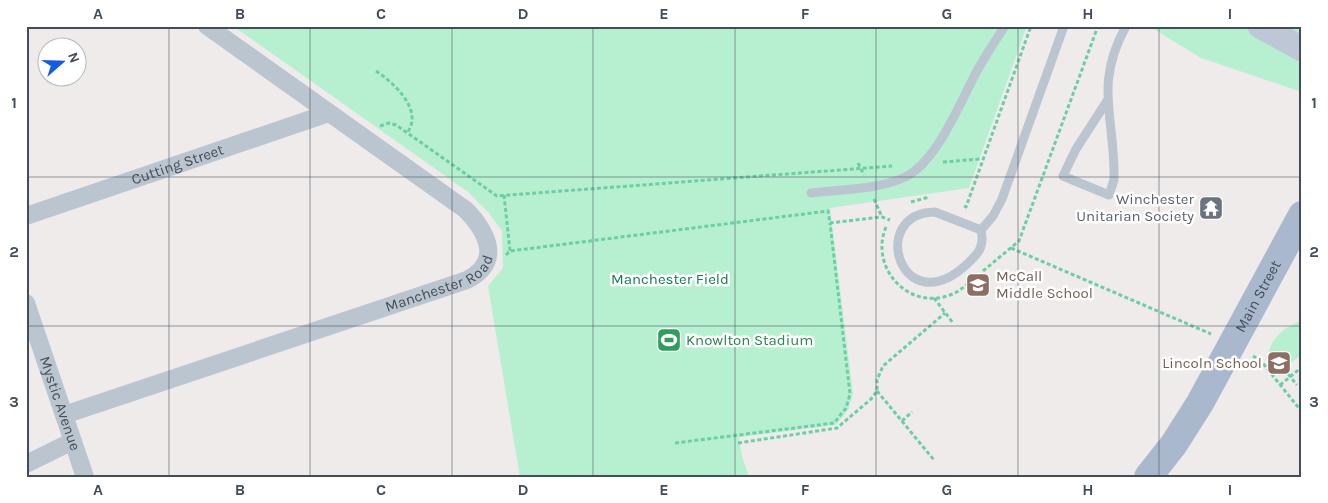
<svg xmlns="http://www.w3.org/2000/svg" width="1328" height="503" viewBox="0 0 1328 503" font-family="Karla,sans-serif">
  <style>
    .green { fill: #b6f0d1 }
    .lines { fill: none; stroke-linecap: round; stroke-linejoin: round }
    .path { stroke: #6dcea6; stroke-width: 3; stroke-dasharray: 4 2.5; stroke-linecap: butt }
    .service { stroke: #bbc5cf; stroke-width: 9 }
    .minor { stroke: #bbc5cf; stroke-width: 18 }
    .secondary { stroke: #bdc7d6; stroke-width: 25 }
    .primary { stroke: #a9b8cc; stroke-width: 28 }
    .grid { fill: none; stroke: #434d59; stroke-width: 1; stroke-opacity: 0.55 }
    .labels { text-anchor: middle; stroke-width: 5; stroke-linejoin: round; paint-order: stroke }
    .street-label { font-size: 15px; fill: #434d59; stroke: #fff }
    .worship-label { font-size: 15px; fill: #5b616d; stroke: #fff; text-anchor: end }
    .education-label { font-size: 15px; fill: #785e54; stroke: #fff; text-anchor: start }
    .park-label { font-size: 15px; fill: #137c50; stroke: #fff }
    .leisure-label { font-size: 15px; fill: #27864d; stroke: #fff; text-anchor: start }
    .neatline { fill: none; stroke: #434d59; stroke-width: 2 }
    .grid-label { font-size: 16px; text-anchor: middle; font-weight: bold; fill: #434d59 }
  </style>
  <rect width="100%" height="100%" fill="#efebeb"/>
  <g class="green">
    <polygon points="233,26 1027,26 969,188 830,208 853,394 848,410 836,425 739,437 742,456 749,477 520,477 488,286 503,268 502,231 488,212 468,192"/>
    <polygon points="1149,26 1302,26 1302,92 1201,58"/>
    <path d="M1302,321V354L1280,372L1268,358C1268,340 1286,325 1302,321Z"/>
  </g>
  <g class="lines">
    <g class="path">
      <path d="M376,71C394,83 424,110 407,133"/>
      <polyline points="380,126 389,123 396,125 497,196 892,166"/>
      <polyline points="943,162 980,159"/>
      <polyline points="858,163 864,175"/>
      <polyline points="504,195 510,251"/>
      <polyline points="874,199 882,217"/>
      <polyline points="911,202 929,197"/>
      <polyline points="964,206 966,207 1031,26"/>
      <path d="M886,227C869,267 908,311 950,295C959,292 965,286 972,280"/>
      <polyline points="1011,248 1211,334"/>
      <polyline points="506,255 510,251 828,211 830,223 882,217 890,220"/>
      <polyline points="983,271 1019,241 1098,26"/>
      <polyline points="934,298 953,323"/>
      <polyline points="1253,356 1261,361 1302,412"/>
      <polyline points="1284,369 1297,385"/>
      <polyline points="1280,385 1302,367"/>
      <polyline points="877,391 934,460"/>
      <polyline points="902,421 912,412"/>
      <polyline points="675,443 834,423 846,408 850,394 830,223"/>
      <polyline points="738,443 837,428 871,399 877,391 877,380 883,366 945,313"/>
    </g>
    <g class="service">
      <path d="M1107,101L1076,149L1063,176L1109,195L1114,180V170C1113,112 1095,83 1126,26"/>
      <path d="M811,193C841,189 878,190 905,177C937,162 960,102 977,71C985,56 995,41 1005,26"/>
      <path d="M935,212L981,230C985,247 978,254 966,265C901,324 867,213 935,212Z"/>
      <polyline points="981,230 993,216 1002,199 1064,26"/>
    </g>
    <g class="minor">
      <path id="s1" d="M26,216L329,113"/>
      <path id="s2" d="M26,303L85,477"/>
      <path id="s3" d="M64,415L467,280C502,262 488,233 466,210L207,26"/>
      <polyline points="26,464 73,441"/>
    </g>
    <polyline class="secondary" points="1260,26 1302,49"/>
    <path class="primary" id="s4" d="M1148,477L1174,444L1200,403L1302,215"/>
  </g>
  <path class="grid" d="M169,26V477M310,26V477M452,26V477M593,26V477M735,26V477M876,26V477M1018,26V477M1159,26V477M26,177H1302M26,326H1302"/>
  <defs>
    <symbol id="temple-square" viewBox="-11 -11 22 22"><rect x="-9" y="-9" width="18" height="18" rx="4" fill="#6b7280" stroke="#fff"/><path d="M0-6L5-2H3V0L6.5 2.5H4V6H1.5V3h-3V6H-4V2.5H-6.5L-3 0V-2H-5Z" fill="#fff"/></symbol>
    <symbol id="school-square" viewBox="-11 -11 22 22"><rect x="-9" y="-9" width="18" height="18" rx="4" fill="#8d6e63" stroke="#fff"/><path d="M0-5L7-2L0 1L-7-2ZM-4 1L0 2.5L4 1V4Q0 6-4 4Z" fill="#fff"/></symbol>
    <symbol id="stadium-square" viewBox="-11 -11 22 22"><rect x="-9" y="-9" width="18" height="18" rx="4" fill="#2e9e5b" stroke="#fff"/><path d="M0-5a6.5 5 0 1 0 0 10a6.5 5 0 1 0 0-10ZM-3.5-1.8h7v3.6h-7Z" fill="#fff"/></symbol>
  </defs>
  <g fill-rule="evenodd">
    <use href="#temple-square" x="1197" y="194" width="28" height="28"/>
    <use href="#school-square" x="964" y="271" width="28" height="28"/>
    <use href="#stadium-square" x="655" y="326" width="28" height="28"/>
    <use href="#school-square" x="1265" y="349" width="28" height="28"/>
  </g>
  <g class="labels">
    <g class="street-label">
      <text dy="5" stroke="none"><textPath href="#s1" startOffset="160">Cutting Street</textPath></text>
      <text dy="5" stroke="none"><textPath href="#s3" startOffset="399">Manchester Road</textPath></text>
      <text dy="5" stroke="none"><textPath href="#s4" startOffset="212">Main Street</textPath></text>
      <text dy="5" stroke="none"><textPath href="#s2" startOffset="106">Mystic Avenue</textPath></text>
    </g>
    <g class="worship-label">
      <text x="1194" y="204">Winchester<tspan x="1194" dy="17">Unitarian Society</tspan></text>
    </g>
    <g class="education-label">
      <text x="996" y="281">McCall<tspan x="996" dy="17">Middle School</tspan></text>
      <text x="1262" y="368" text-anchor="end">Lincoln School</text>
    </g>
    <g class="park-label">
      <text x="670" y="284">Manchester Field</text>
    </g>
    <g class="leisure-label">
      <text x="686" y="345">Knowlton Stadium</text>
    </g>
  </g>
  <rect width="1328" height="503" fill="none" stroke="#ffffff" stroke-width="55"/>
  <g transform="translate(62 62) rotate(70)"><circle r="24" fill="#ffffff" stroke="#b4b8bd"/>
  <path d="M0-4L9 19L0 12L-9 19Z" fill="#125de2"/>
  <text y="-8" font-size="14" font-weight="bold" text-anchor="middle" fill="#434d59">N</text>
  </g>
  <rect x="28" y="28" width="1272" height="448" class="neatline"/>
  <g class="grid-label">
    <text x="98" y="19">A</text>
    <text x="240" y="19">B</text>
    <text x="381" y="19">C</text>
    <text x="523" y="19">D</text>
    <text x="664" y="19">E</text>
    <text x="805" y="19">F</text>
    <text x="947" y="19">G</text>
    <text x="1088" y="19">H</text>
    <text x="1230" y="19">I</text>
    <text x="14" y="108">1</text>
    <text x="1314" y="108">1</text>
    <text x="14" y="257">2</text>
    <text x="1314" y="257">2</text>
    <text x="14" y="407">3</text>
    <text x="1314" y="407">3</text>
    <text x="98" y="495">A</text>
    <text x="240" y="495">B</text>
    <text x="381" y="495">C</text>
    <text x="523" y="495">D</text>
    <text x="664" y="495">E</text>
    <text x="805" y="495">F</text>
    <text x="947" y="495">G</text>
    <text x="1088" y="495">H</text>
    <text x="1230" y="495">I</text>
  </g>
</svg>
